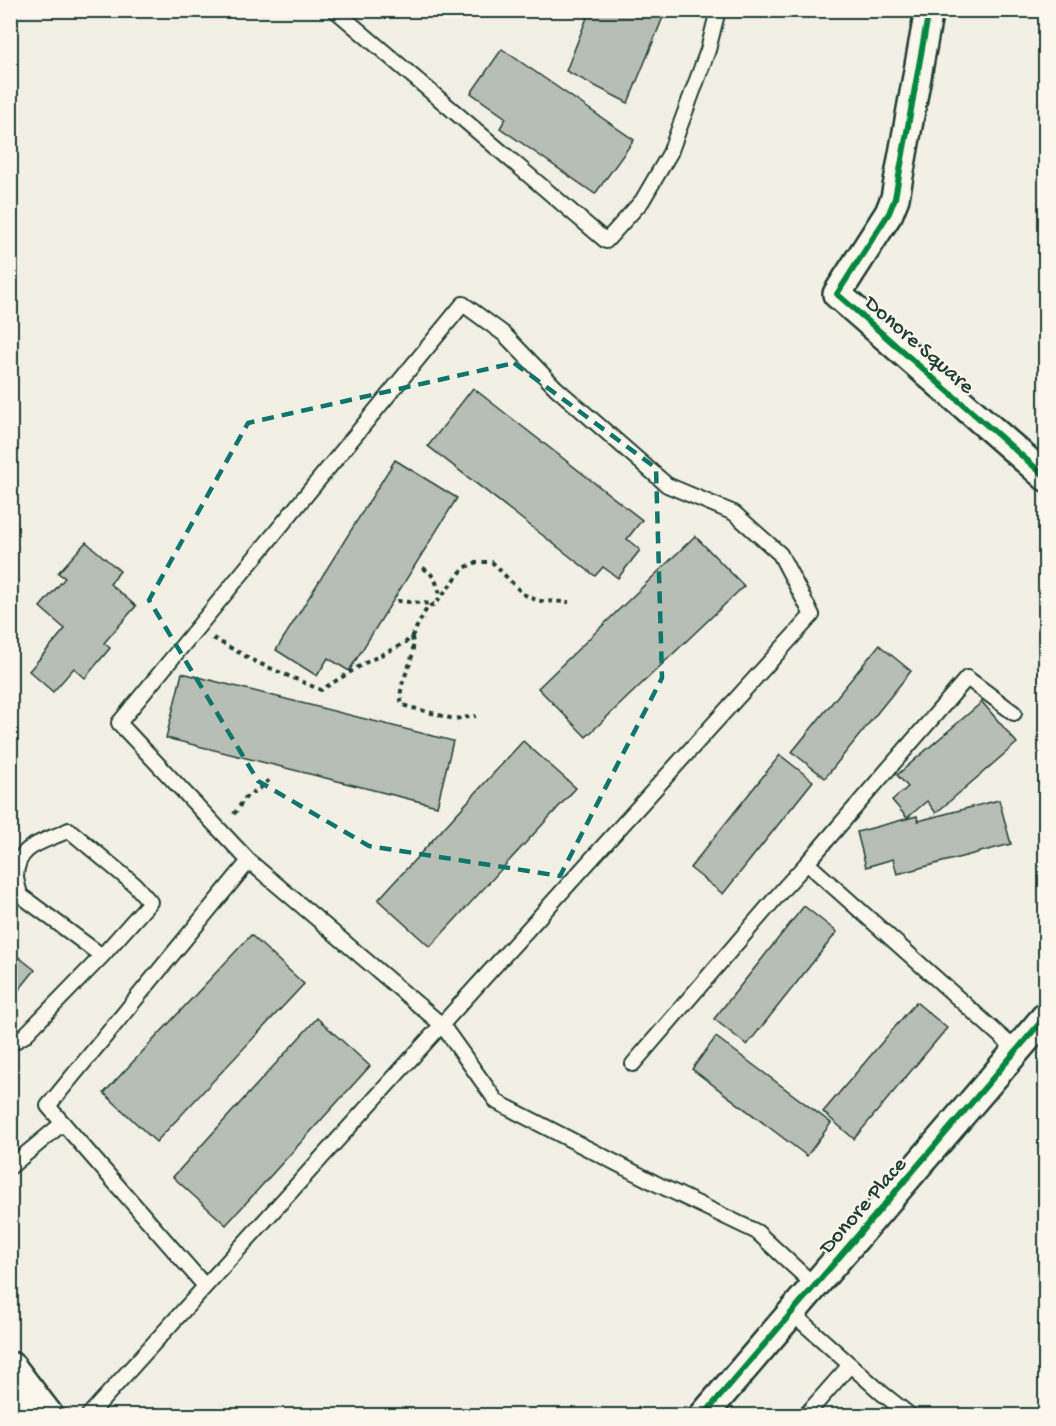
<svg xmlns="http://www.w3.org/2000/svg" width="1056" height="1426" viewBox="0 0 1056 1426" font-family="'Gochi Hand',sans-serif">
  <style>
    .building { fill: #b7beb3; stroke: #1f3d34; stroke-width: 1.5 }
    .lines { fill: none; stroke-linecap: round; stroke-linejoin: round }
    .service-casing { stroke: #1f3d34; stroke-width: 18 }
    .minor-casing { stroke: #1f3d34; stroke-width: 32 }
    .primary-casing { stroke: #1f3d34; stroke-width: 38 }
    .path { stroke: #1f3d34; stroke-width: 4; stroke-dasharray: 4.5 4.5; stroke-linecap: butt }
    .service { stroke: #fbf7ec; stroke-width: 14 }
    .minor { stroke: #fbf7ec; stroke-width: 27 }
    .primary { stroke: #fbf7ec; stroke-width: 33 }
    .cycleway-casing { stroke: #fbf7ec; stroke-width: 10 }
    .cycleway { stroke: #00873e; stroke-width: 6 }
    .marked { fill: none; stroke: #0f766e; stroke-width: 4.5; stroke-dasharray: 12 8; stroke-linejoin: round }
    .labels { text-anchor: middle; stroke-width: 4.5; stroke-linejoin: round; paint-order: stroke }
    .street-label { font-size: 22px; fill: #1f3d34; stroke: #fbf7ec }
  </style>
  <rect width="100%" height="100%" fill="#f2f0e5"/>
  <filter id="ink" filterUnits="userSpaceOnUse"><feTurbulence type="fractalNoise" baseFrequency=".0167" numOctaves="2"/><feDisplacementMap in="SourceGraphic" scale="12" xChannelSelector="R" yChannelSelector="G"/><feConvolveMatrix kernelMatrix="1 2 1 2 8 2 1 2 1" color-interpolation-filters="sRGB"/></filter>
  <g filter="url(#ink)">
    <g class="building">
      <polygon points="590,10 666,10 628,103 566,71"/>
      <polygon points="502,49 634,140 595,194 500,128 506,118 471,93"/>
      <polygon points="473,388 642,520 627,539 640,550 618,578 603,567 595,576 428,446"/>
      <polygon points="395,460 457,498 349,671 328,658 317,676 276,650"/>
      <polygon points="695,536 744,586 586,737 538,688"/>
      <polygon points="86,542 120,571 110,584 136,606 104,643 110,648 85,678 74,668 53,692 29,671 65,629 40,607 65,578 58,573"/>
      <polygon points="879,645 911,671 825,778 792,752"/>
      <polygon points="182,673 453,741 437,806 166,738"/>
      <polygon points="982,702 1017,743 936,813 927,801 907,818 892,800 908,787 897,775"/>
      <polygon points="523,741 576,788 430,947 378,900"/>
      <polygon points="780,755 813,781 723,894 690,868"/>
      <polygon points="999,800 1011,844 897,874 893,859 866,867 857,832 917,816 918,821"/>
      <polygon points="804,906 837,932 747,1045 714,1019"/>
      <polygon points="251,935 304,984 156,1142 104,1093"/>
      <polygon points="10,950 35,970 10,1001"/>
      <polygon points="916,1002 947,1028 854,1139 823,1112"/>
      <polygon points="317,1018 370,1066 226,1225 173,1177"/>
      <polygon points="716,1037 831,1123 807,1156 692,1069"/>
    </g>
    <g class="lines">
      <defs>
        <g id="service">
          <polyline points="335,10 606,241 642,201 670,153 708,50 718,10"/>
          <polyline points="1014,713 967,678 807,863 1016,1050"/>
          <polyline points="249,861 442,1025 497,1102 659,1185 757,1232 815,1286"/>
          <path d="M10,1044L24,1036L102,956L150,902L135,885L69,830C45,842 17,844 16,876C16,882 19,889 20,895L102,956"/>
          <polyline points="633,1064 785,887 807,863"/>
          <polyline points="10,1167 63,1123"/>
          <polyline points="792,1313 883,1394 911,1416"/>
          <path d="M88,1416C329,1148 571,882 812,615L780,554L734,513L667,485L556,388L504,334L463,304L119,723L249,861L48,1106L205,1286"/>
          <polyline points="805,1416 850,1365"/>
        </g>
        <g id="minor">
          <polyline points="929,10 895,198 889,213 837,294 1046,477"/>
          <polyline points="703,1416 1046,1016"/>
        </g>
        <polyline id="primary" points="10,1369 46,1416"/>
      </defs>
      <use href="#service" class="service-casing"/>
      <use href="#minor" class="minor-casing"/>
      <use href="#primary" class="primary-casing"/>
      <g class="path">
        <path d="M423,568C434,574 437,583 440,595"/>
        <polyline points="397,601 434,604"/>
        <path d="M412,637C412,640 414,643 413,647C413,668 396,682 402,705L454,719L476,716"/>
        <polyline points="213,638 256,662 321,690 365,663 405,643 412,636 427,608 435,604 464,568 477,562 492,562 523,594 538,601 569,602"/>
        <polyline points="234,814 246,797 260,788 271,778"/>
      </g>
      <use href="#service" class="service"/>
      <use href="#minor" class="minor"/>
      <use href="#primary" class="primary"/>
      <defs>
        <g id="cycleway">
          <polyline points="929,10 895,198 889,213 837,294 1046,477"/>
          <polyline points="703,1416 1046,1016"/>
        </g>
      </defs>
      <use href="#cycleway" class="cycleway-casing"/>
      <use href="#cycleway" class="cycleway"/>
    </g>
  </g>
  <path class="marked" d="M514,363L656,468L662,678L560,876L369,846L258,781L149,600L248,423Z"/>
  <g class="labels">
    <g class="street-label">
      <text transform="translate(921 343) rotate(41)" y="8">Donore Square</text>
      <text transform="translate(861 1204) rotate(-49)" y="8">Donore Place</text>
    </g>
  </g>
  <rect width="1056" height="1426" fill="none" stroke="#fbf7ec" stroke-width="36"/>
  <rect x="18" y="18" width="1020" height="1390" fill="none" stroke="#1f3d34" stroke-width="2" filter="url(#ink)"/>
</svg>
